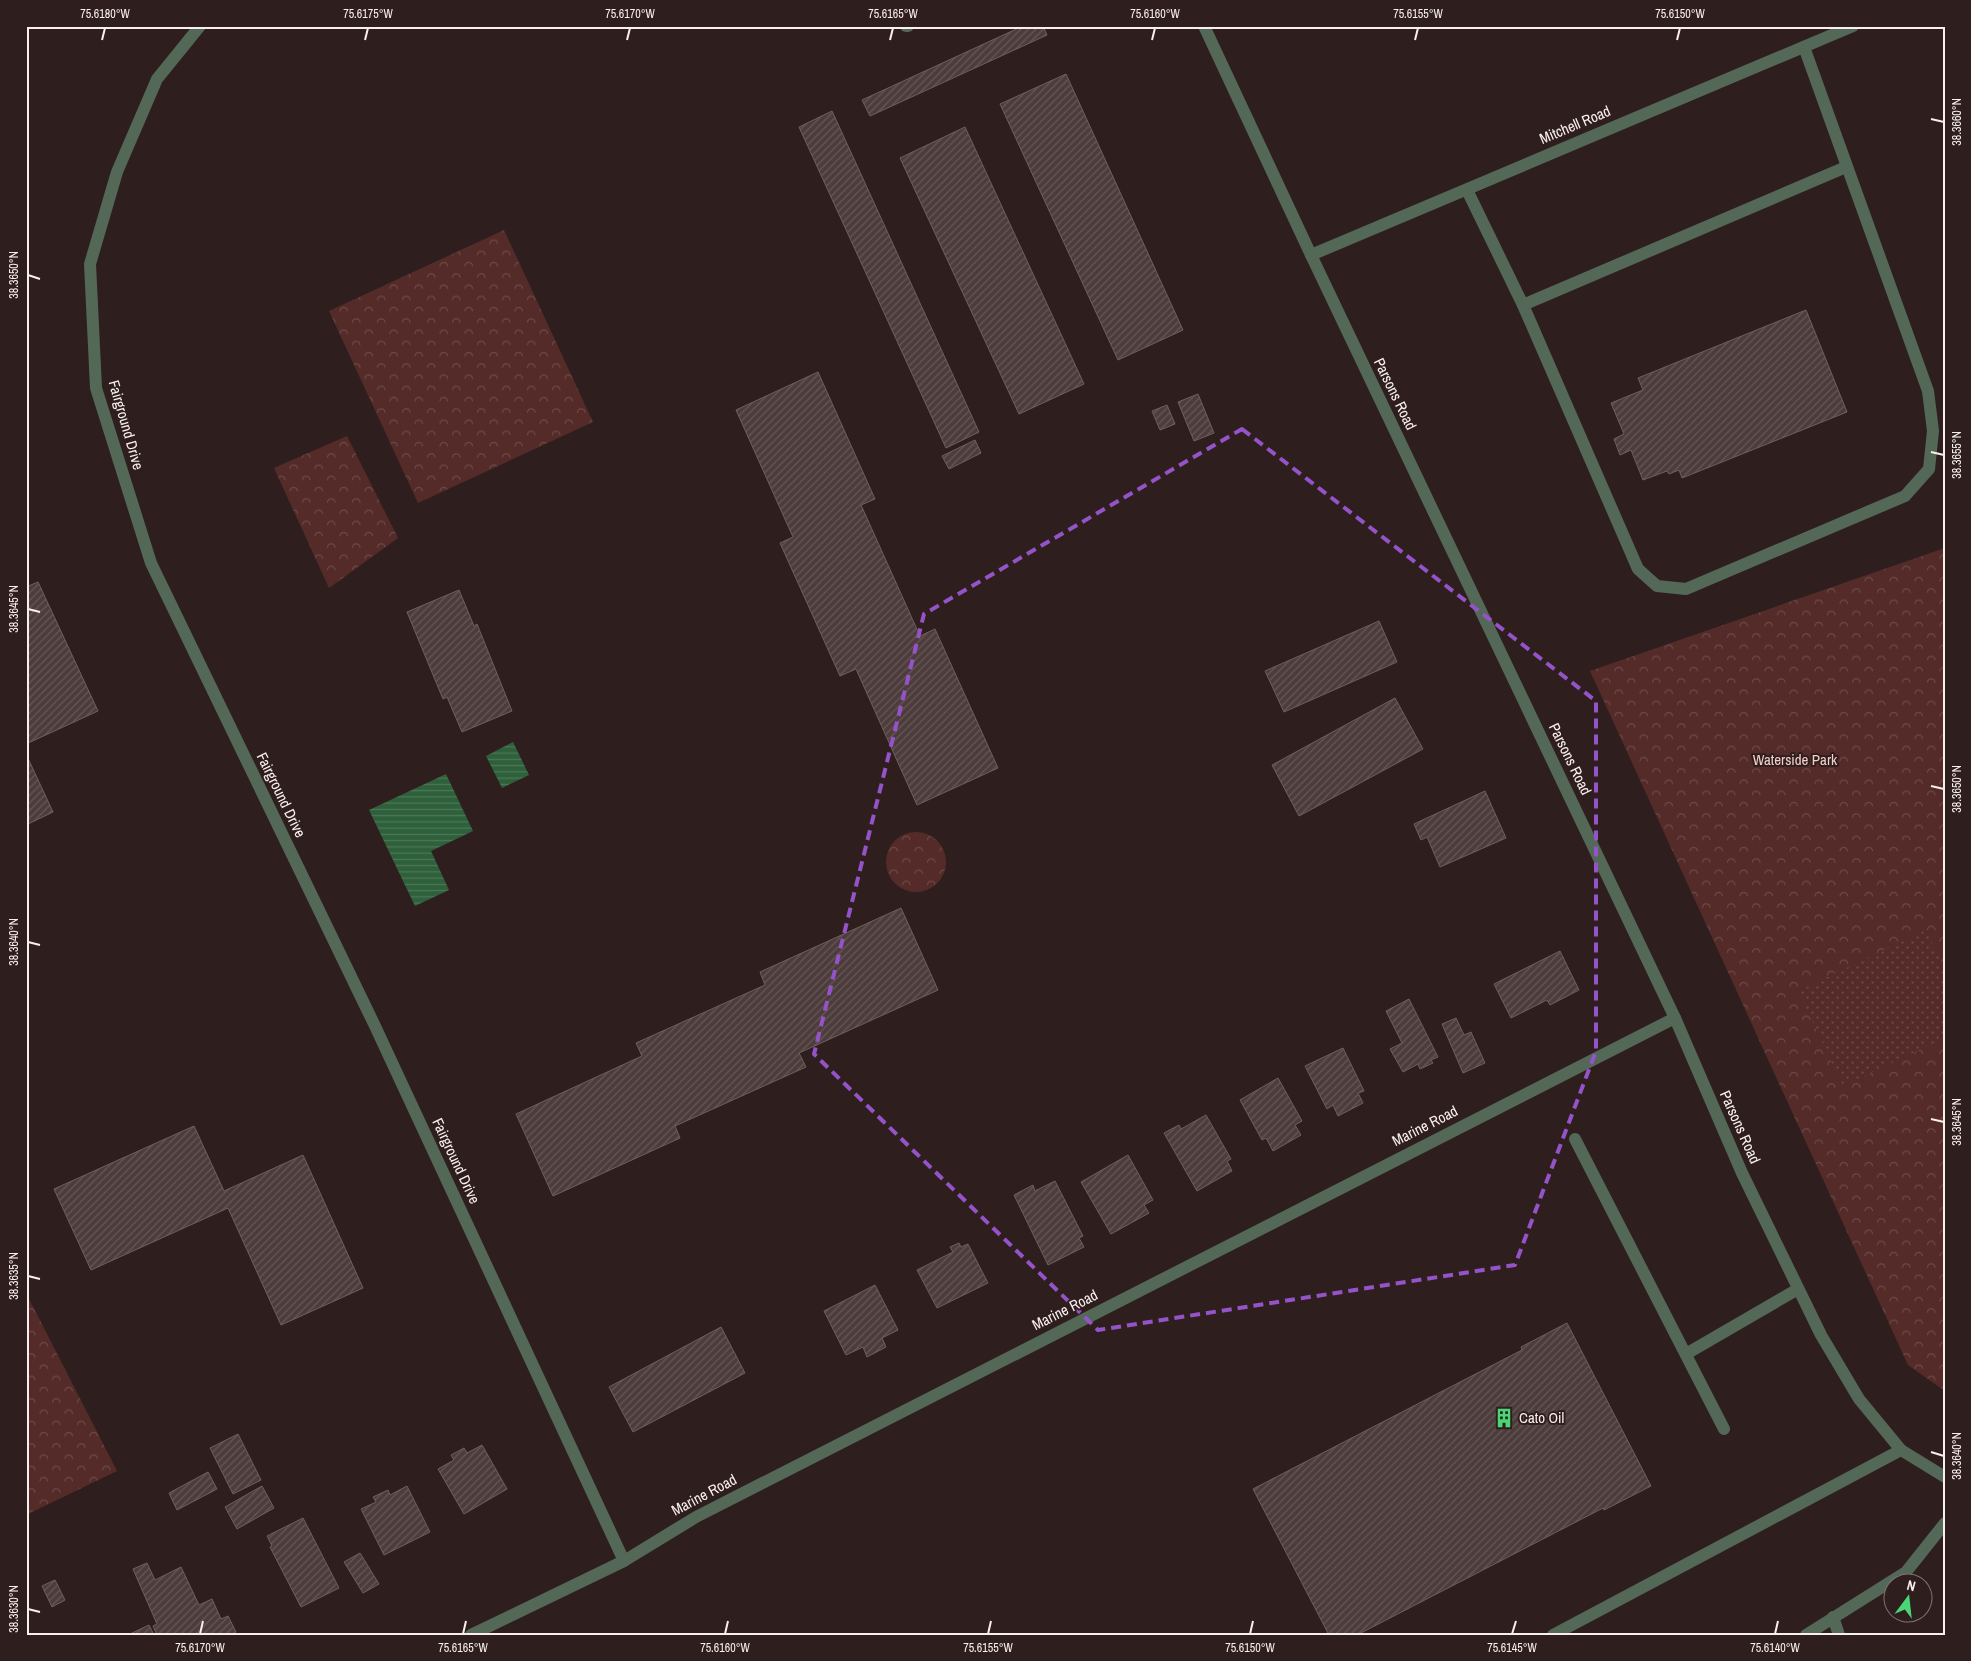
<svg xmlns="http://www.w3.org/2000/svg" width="1971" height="1661" viewBox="0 0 1971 1661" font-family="'Archivo Narrow',sans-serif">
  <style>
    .park { fill: url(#park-crowns) }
    .garden { fill: url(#garden-dots) }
    .water { fill: url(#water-rules) }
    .building { fill: url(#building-hatch); stroke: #705f5d }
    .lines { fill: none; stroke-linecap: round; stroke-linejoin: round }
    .minor { stroke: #536857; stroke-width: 12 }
    .marked { fill: none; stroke: #9453c8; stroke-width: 4; stroke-dasharray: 10 6; stroke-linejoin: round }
    .ticks { fill: none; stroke: #f9efee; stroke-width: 2 }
    .labels { text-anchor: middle; stroke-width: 4; stroke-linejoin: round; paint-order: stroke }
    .street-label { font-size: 15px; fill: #f9efee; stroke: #2e1f1e }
    .park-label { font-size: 15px; fill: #f5ceca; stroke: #2e1f1e }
    .poi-label { font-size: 15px; fill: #f9efee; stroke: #2e1f1e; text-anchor: start }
    .neatline { fill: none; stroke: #f9efee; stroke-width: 2 }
    .ticks-label { font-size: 12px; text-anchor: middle; fill: #f9efee }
  </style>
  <defs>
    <pattern id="park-crowns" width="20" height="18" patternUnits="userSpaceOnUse" patternTransform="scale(1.25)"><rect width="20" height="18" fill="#542b28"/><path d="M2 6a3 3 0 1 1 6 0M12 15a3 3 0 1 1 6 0" fill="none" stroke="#6d4a48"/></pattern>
    <pattern id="garden-dots" width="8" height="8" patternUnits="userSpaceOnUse" patternTransform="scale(1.25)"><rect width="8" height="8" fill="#542b28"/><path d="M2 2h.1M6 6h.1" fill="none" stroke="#6d4a48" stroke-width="1.8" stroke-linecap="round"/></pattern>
    <pattern id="water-rules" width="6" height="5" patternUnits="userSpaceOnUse" patternTransform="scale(1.25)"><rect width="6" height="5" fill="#2e603b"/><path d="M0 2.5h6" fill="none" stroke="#4d7758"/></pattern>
    <pattern id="building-hatch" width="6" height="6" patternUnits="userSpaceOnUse" patternTransform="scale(1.25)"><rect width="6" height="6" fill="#4c3c3b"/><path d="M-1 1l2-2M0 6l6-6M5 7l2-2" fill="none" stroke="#675858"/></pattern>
  </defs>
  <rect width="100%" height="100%" fill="#2e1f1e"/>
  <g class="park">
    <polygon points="504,230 593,422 418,503 329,311"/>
    <polygon points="347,436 398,538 329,588 274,468"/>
    <polygon points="1945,548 1945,1391 1908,1365 1590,671"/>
    <circle cx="916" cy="862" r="30"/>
    <polygon points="26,1293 117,1471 26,1515"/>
  </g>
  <polygon class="garden" points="1926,930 1945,970 1945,1038 1843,1086 1798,991"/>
  <g class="water">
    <polygon points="513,742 529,775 502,788 486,756"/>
    <polygon points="446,774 473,831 431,851 449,890 415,906 369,810"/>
  </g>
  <g class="building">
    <polygon points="1023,26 1043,26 1047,35 870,116 862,100"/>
    <polygon points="1066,74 1183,330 1118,360 1000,104"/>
    <polygon points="832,111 979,432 946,448 799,127"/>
    <polygon points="965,127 1084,384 1019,414 900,158"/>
    <polygon points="1806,310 1847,412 1682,478 1679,470 1669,474 1667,471 1643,480 1631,450 1620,455 1614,439 1624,434 1611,403 1643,390 1638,378"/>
    <polygon points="818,372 875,499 861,505 920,636 935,629 998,768 917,805 856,669 840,676 780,543 793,537 736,410"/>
    <polygon points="1198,394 1214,433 1194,441 1178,402"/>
    <polygon points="1167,405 1175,424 1160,430 1152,411"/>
    <polygon points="975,440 981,453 949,469 942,456"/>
    <polygon points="38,582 98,711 26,744 26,587"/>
    <polygon points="459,590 474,626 477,624 512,711 462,732 447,697 443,699 407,612"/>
    <polygon points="1379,621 1397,662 1284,712 1265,671"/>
    <polygon points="1395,698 1423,749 1299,816 1272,765"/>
    <polygon points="26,754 53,812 26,825"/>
    <polygon points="1485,791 1506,838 1440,867 1427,837 1421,840 1414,824"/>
    <polygon points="901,908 938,990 799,1053 806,1067 675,1126 680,1138 553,1196 516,1114 642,1056 636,1043 765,985 760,972"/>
    <polygon points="1560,951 1579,990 1550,1005 1547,1000 1511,1018 1494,984"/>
    <polygon points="1409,999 1438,1057 1431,1060 1433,1063 1420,1069 1418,1064 1403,1072 1390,1049 1402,1043 1386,1011"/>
    <polygon points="1456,1018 1464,1035 1471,1032 1485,1063 1463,1073 1442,1024"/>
    <polygon points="1343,1048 1364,1091 1358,1093 1363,1103 1338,1116 1333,1105 1327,1109 1305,1066"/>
    <polygon points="1278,1078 1302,1121 1295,1125 1301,1135 1273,1151 1266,1138 1262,1140 1240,1100"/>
    <polygon points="1206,1115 1231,1159 1227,1161 1232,1171 1197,1191 1164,1133 1179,1125 1181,1129"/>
    <polygon points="194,1126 224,1191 303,1155 363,1288 281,1325 228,1208 91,1270 54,1189"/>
    <polygon points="1128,1155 1153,1200 1144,1205 1149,1213 1111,1234 1081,1182"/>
    <polygon points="1055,1181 1083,1236 1079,1238 1084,1247 1048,1265 1014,1195 1033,1185 1035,1191"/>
    <polygon points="959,1243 961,1247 968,1244 988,1283 937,1308 917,1270 953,1252 950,1247"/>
    <polygon points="875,1285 898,1330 882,1338 886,1347 867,1357 863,1347 846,1355 824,1311"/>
    <polygon points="1567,1323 1651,1486 1604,1510 1603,1508 1357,1635 1329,1635 1253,1489 1522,1350 1521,1347"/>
    <polygon points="721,1327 745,1373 633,1432 609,1387"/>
    <polygon points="238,1434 261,1480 233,1494 210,1448"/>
    <polygon points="482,1445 507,1489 464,1514 438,1469 454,1460 451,1455 464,1448 467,1453"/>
    <polygon points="208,1472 217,1489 177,1510 169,1493"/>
    <polygon points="262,1486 274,1508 237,1529 225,1507"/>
    <polygon points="407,1486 430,1532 384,1555 361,1509 376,1502 373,1497 388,1490 390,1495"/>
    <polygon points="303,1518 339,1588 301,1607 270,1547 272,1546 267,1536"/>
    <polygon points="360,1553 379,1584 363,1593 344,1562"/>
    <polygon points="147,1563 155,1580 181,1567 199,1605 212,1599 221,1619 228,1616 236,1632 231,1635 157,1635 153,1626 157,1624 133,1569"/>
    <polygon points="55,1580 65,1600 52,1607 42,1586"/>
    <polygon points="149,1625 154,1635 128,1635"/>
  </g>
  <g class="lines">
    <g class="minor">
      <polyline points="200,26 157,79 117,172 90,264 96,388 151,563 375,1026 624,1561"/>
      <polyline points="906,26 908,26"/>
      <polyline points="1204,26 1311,255 1675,1018 1742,1173 1821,1335 1859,1399 1901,1450 1945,1477"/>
      <polyline points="1467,190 1523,305 1638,569 1657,586 1686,589 1905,496 1929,469 1933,431 1928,391 1804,47"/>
      <polyline points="1311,255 1853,26"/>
      <polyline points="1523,305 1846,167"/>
      <polyline points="1575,1139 1724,1429"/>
      <polyline points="1686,1354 1798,1289"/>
      <polyline points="1833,1617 1839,1635"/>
      <polyline points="471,1635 624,1561 696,1517 1675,1018"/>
      <polyline points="1553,1635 1901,1450"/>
      <polyline points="1806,1635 1906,1572 1945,1523"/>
    </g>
  </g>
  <path class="marked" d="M1242,429L1596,701V1051L1515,1265L1098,1330L814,1054L924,614Z"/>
  <path class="ticks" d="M102,40L105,28M365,40L368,28M627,40L630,28M890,40L893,28M1152,40L1155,28M1415,40L1418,28M1677,40L1680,28M1931,119L1944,122M28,275L40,279M1931,452L1944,455M28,609L40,612M1931,786L1944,789M28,942L40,945M1931,1119L1944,1122M28,1276L40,1279M1931,1452L1944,1456M28,1609L40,1612M200,1634L203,1621M463,1634L466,1621M725,1634L728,1621M988,1634L991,1621M1250,1634L1253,1621M1512,1634L1516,1621M1775,1634L1778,1621"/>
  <defs>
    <symbol id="building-bare" viewBox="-9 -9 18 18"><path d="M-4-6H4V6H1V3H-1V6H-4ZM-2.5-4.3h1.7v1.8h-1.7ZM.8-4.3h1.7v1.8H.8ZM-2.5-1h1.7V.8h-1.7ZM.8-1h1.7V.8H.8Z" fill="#4ad677" stroke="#2e1f1e" stroke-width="2.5" paint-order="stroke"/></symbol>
  </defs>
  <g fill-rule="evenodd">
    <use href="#building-bare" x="1490" y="1404" width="28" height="28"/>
  </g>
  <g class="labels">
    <g class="street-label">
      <text transform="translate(1575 125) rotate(-23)" y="5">Mitchell Road</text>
      <text transform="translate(1395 394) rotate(64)" y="5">Parsons Road</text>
      <text transform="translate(126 425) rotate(74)" y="5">Fairground Drive</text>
      <text transform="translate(1570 759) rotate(64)" y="5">Parsons Road</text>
      <text transform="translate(281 795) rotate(64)" y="5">Fairground Drive</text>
      <text transform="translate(1425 1126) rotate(-27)" y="5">Marine Road</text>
      <text transform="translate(1740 1127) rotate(66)" y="5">Parsons Road</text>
      <text transform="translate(456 1161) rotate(65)" y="5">Fairground Drive</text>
      <text transform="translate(1065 1310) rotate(-27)" y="5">Marine Road</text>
      <text transform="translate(704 1495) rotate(-28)" y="5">Marine Road</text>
    </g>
    <g class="park-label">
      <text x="1795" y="765">Waterside Park</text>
    </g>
    <g class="poi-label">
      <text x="1519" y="1423">Cato Oil</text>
    </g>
  </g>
  <rect width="1971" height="1661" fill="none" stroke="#2e1f1e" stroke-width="55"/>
  <g transform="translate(1908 1598) rotate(15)"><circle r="24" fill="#2e1f1e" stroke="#7f7271"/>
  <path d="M0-4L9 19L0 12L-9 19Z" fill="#4ad677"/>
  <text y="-8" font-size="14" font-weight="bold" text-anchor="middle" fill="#f9efee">N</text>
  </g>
  <rect x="28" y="28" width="1916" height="1606" class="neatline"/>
  <g class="ticks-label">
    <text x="105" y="18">75.6180°W</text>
    <text x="368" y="18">75.6175°W</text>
    <text x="630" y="18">75.6170°W</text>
    <text x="893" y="18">75.6165°W</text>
    <text x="1155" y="18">75.6160°W</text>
    <text x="1418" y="18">75.6155°W</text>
    <text x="1680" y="18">75.6150°W</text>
    <text transform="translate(1957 122) rotate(-90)" y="4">38.3660°N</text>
    <text transform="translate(14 275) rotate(-90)" y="4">38.3650°N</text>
    <text transform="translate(1957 455) rotate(-90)" y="4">38.3655°N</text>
    <text transform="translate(14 609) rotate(-90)" y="4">38.3645°N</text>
    <text transform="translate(1957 789) rotate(-90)" y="4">38.3650°N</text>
    <text transform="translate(14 942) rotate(-90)" y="4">38.3640°N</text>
    <text transform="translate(1957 1122) rotate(-90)" y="4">38.3645°N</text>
    <text transform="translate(14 1276) rotate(-90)" y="4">38.3635°N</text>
    <text transform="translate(1957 1456) rotate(-90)" y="4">38.3640°N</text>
    <text transform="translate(14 1609) rotate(-90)" y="4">38.3630°N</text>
    <text x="200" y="1652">75.6170°W</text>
    <text x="463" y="1652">75.6165°W</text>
    <text x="725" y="1652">75.6160°W</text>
    <text x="988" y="1652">75.6155°W</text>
    <text x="1250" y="1652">75.6150°W</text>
    <text x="1512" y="1652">75.6145°W</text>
    <text x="1775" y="1652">75.6140°W</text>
  </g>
</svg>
